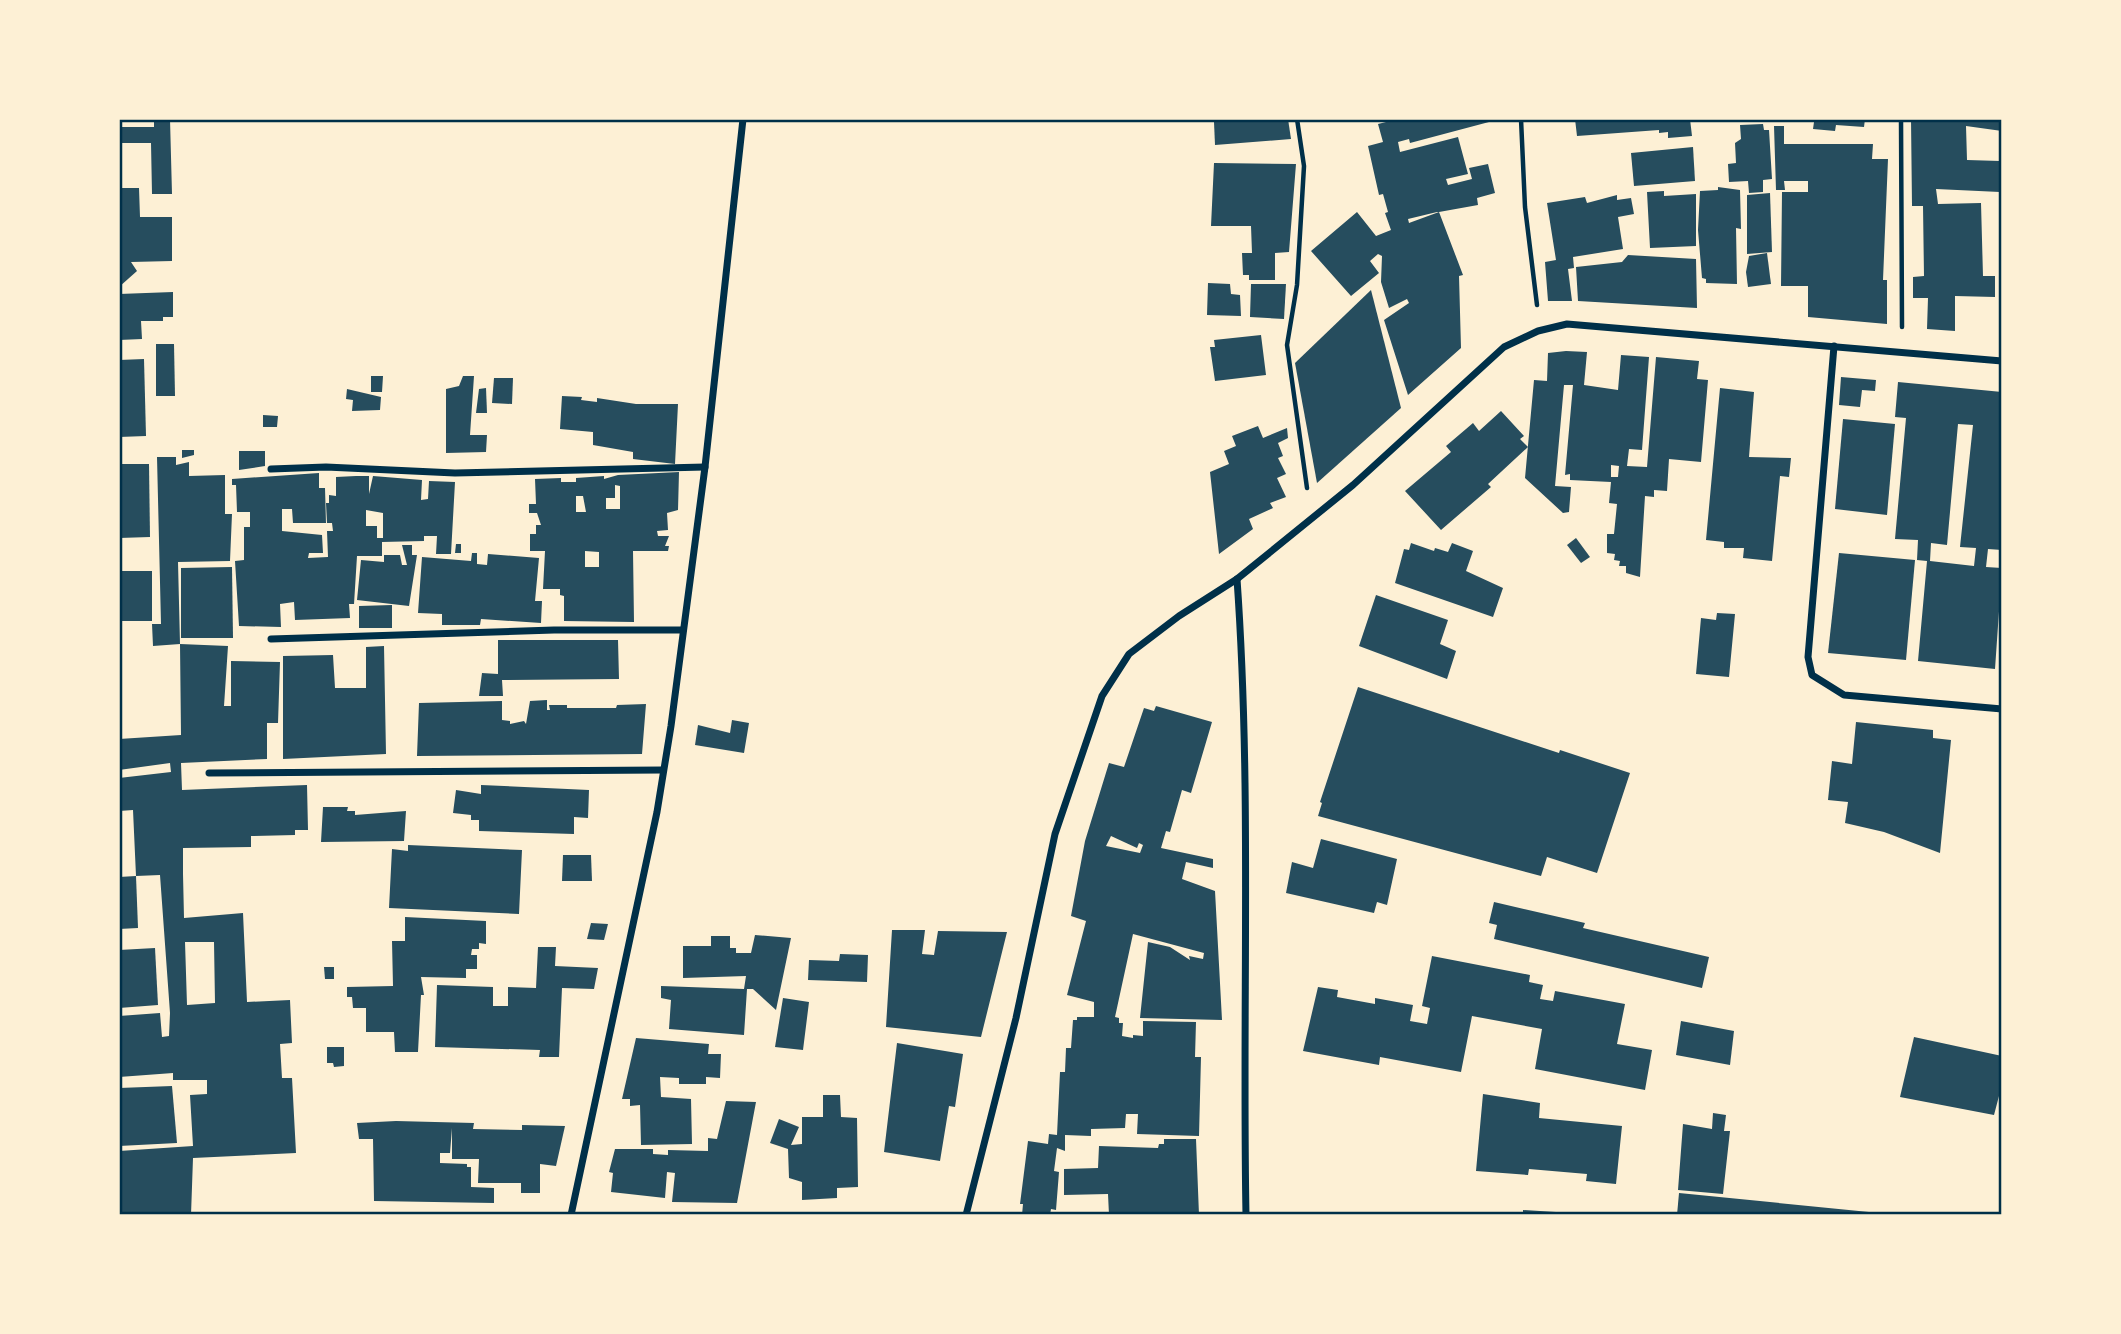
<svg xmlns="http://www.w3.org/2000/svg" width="2121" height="1334" viewBox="0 0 2121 1334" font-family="'Noto Sans',sans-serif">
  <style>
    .building { fill: #264d5e; fill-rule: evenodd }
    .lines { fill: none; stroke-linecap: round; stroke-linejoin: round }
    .path { stroke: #003049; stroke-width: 4.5 }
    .minor { stroke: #003049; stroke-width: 7 }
    .neatline { fill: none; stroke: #003049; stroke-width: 2.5 }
  </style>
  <rect width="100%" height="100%" fill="#fdf0d5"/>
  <g class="building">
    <polygon points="154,119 170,119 172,194 152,194 151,143 119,143 119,127 154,127"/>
    <polygon points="1220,119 1288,119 1291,139 1215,145 1214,122"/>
    <path d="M1398,119H1488L1489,122L1410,143L1409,139L1398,142L1400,152L1458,137L1468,174L1446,179L1448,185L1472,179L1469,168L1488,164L1495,193L1477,198L1478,205L1439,212L1463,275L1459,276L1461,348L1408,395L1384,320L1409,303L1407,299L1389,308L1381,282L1382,256L1378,254L1370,261L1379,273L1351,296L1311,251L1357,212L1376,236L1391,230L1385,213L1388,212L1383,194L1379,195L1368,146L1383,142L1378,124ZM1437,212H1439L1409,223L1408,219Z"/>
    <polygon points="1575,119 1690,119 1692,136 1668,138 1668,132 1659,133 1659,130 1577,136"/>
    <polygon points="1798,119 1865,119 1864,127 1836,125 1835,131 1813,129 1814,122"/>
    <polygon points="1911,119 2002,119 2002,131 1966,126 1967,160 2000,161 2000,192 1936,189 1938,204 1981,203 1983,276 1995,276 1995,297 1955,296 1955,331 1927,329 1928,298 1913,298 1913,277 1924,276 1923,206 1912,206"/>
    <polygon points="1763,124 1764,130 1769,130 1772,179 1763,180 1763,192 1749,193 1748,181 1729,182 1728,164 1736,163 1735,143 1741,139 1740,125"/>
    <polygon points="1774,126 1784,126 1784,144 1873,144 1872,159 1888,159 1883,280 1887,280 1887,324 1808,317 1808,286 1781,286 1782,192 1808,192 1808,181 1784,181 1785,190 1776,190"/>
    <polygon points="1693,147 1695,181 1634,186 1631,153"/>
    <polygon points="1214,163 1296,164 1289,252 1275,253 1275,280 1249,280 1249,275 1243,275 1242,253 1252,253 1251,226 1211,226"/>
    <polygon points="1718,187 1740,190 1741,229 1736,228 1737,284 1706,283 1706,279 1702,278 1698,230 1700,191 1718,190"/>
    <polygon points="119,188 139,188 140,217 172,217 172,261 131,262 137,271 119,287"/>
    <polygon points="1664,191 1664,196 1696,194 1696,246 1650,248 1647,192"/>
    <polygon points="1770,193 1772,252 1747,254 1747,195"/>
    <polygon points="1617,195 1617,200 1631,198 1634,214 1618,217 1623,249 1573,257 1574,268 1568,269 1572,301 1548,301 1545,262 1556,260 1547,203 1585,197 1587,203"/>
    <polygon points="1767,253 1771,284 1748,287 1746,272 1749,256"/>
    <polygon points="1628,255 1696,259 1697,308 1578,301 1576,267 1622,262"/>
    <polygon points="1208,283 1230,284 1231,294 1240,295 1241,316 1207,315"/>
    <polygon points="1251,284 1286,284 1284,319 1250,317"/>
    <polygon points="1371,290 1401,408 1317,483 1295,363"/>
    <polygon points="173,292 173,317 163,317 163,321 141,321 142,339 119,340 119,294"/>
    <polygon points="1261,335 1266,375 1215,381 1210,347 1215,347 1214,340"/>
    <polygon points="156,344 174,344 175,396 156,396"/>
    <path d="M1566,351L1587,352L1584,385L1618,390L1621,355L1649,357L1642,450L1629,449L1627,466L1647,467L1656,357L1699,361L1697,379L1708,380L1701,462L1669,459L1667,491L1654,490V497L1645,496L1640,577L1626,573V566H1619L1620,561L1614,560L1615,554L1607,553V534H1614L1617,504L1609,503L1611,482L1570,480V474L1565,475L1573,385H1564L1555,486L1571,487L1569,512L1563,513L1525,478L1534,380L1547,381L1548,353ZM1611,465L1619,466L1618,477H1611Z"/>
    <polygon points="144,359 146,436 119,437 119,360"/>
    <polygon points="371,376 383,376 382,392 371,392"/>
    <polygon points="463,376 474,376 470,435 487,435 486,452 446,453 446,389 459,386"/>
    <polygon points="1841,377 1876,380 1875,391 1862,390 1860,407 1839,405"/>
    <polygon points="494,378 513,378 512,404 492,403"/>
    <path d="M1898,382L2002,392L1999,426L2002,427V550L1988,549L1986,567L2002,568L1995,669L1918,661L1927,561L1917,560L1918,540L1895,539L1906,418L1895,417ZM1958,424L1973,425L1960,547L1976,548L1974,566L1930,561L1931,543L1947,545Z"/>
    <polygon points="486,388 487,413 476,413 479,389"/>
    <polygon points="1720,388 1754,392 1749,457 1791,458 1789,477 1780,476 1772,561 1743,558 1744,548 1724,548 1724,542 1706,540"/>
    <polygon points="347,389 381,397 380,410 352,411 353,400 346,399"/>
    <polygon points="562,396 582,397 581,400 597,402 597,398 636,404 678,404 675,464 633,459 633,452 593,445 593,432 560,429"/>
    <polygon points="1501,411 1524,436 1520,439 1528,447 1488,484 1491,487 1441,530 1405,491 1451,452 1446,446 1466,429 1473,423 1479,431"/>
    <polygon points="263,415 278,416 277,427 263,427"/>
    <polygon points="1843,419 1895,424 1887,515 1835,509"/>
    <polygon points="1258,426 1263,438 1287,428 1288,438 1278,443 1283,456 1278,458 1286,474 1277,478 1286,497 1270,503 1273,508 1249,519 1253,529 1219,554 1210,472 1229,464 1224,451 1236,446 1232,436"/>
    <polygon points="182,450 194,450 194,455 182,458"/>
    <polygon points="239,451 265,451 265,466 239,470"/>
    <polygon points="157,457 176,457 176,465 189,462 189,476 225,475 225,514 232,514 230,561 178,562 180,644 153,646 152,624 161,624"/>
    <polygon points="119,464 149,464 150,537 119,538"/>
    <path d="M679,472L678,510L667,513L668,530L657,531L658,536H669L665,546H669L668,551H633L634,622L564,621V596L560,595V589H543L545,551H530V534H536V525H541L537,513H529V504H536L535,479L561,478V482H576V478L604,476V479L618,475ZM615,485L620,486V509H606V498H615ZM576,496H583L586,512H576ZM585,551L599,552V567H585Z"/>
    <path d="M319,473V488H325L326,523H293L292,509H282V531L322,535L323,553H309L308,558L328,557L327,531H333L332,523H327L326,503H329V495L336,496V477L356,476H369V494L373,476L422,480L421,500L428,499L429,481L455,482L451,554H436L437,536H424V541L382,542V556H357L354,604H349L350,618L295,620L294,602L280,604L281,627L239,626L235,561L244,560V527H250V512H237L236,485H232V479ZM366,510L383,513V538H377V526H366Z"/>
    <polygon points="1576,538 1590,557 1581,563 1567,545"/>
    <polygon points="1411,543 1434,551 1435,548 1448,552 1452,543 1473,551 1466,571 1503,588 1493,617 1395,583 1404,549 1409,550"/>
    <polygon points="456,544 461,544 461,553 455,553"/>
    <polygon points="402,545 412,545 412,555 417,555 409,606 357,600 361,560 384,562 384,555 400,555 402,565 407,565"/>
    <polygon points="472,553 477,553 477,564 487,565 488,554 539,558 535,601 542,601 541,623 481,619 480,625 442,625 442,614 418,613 422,557 471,561"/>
    <polygon points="1839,553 1915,560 1906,660 1828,653"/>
    <polygon points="232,567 233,638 181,638 181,568"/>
    <rect x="119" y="571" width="33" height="50"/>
    <polygon points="1376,595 1448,620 1440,644 1456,651 1447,679 1359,646"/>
    <polygon points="392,605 392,628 359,628 359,606"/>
    <polygon points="1717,613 1735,614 1729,677 1696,674 1701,618 1716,620"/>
    <polygon points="498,640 618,640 619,679 502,680 503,696 479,696 482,673 498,674"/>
    <path d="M180,644L228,646L224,706H231V661L280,662L278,723H267V759L181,763L182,790L307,785L308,830H295V835L251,836V847L183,848V874L184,918L243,913L247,1002L290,1000L292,1043L280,1044L282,1078H292L296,1153L193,1158L191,1215H119V1151L193,1146L190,1095L207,1094V1080H173V1073L119,1077V1016L160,1013L162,1037L169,1036L170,1013L160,875L136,876L133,810L119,811V778L171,772L170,763L119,770V739L181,735ZM185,942H214L215,1003L187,1005Z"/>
    <polygon points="384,646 386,754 283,759 283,656 333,655 335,688 366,688 366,647"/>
    <polygon points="1358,687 1559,753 1560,750 1630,773 1597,873 1547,857 1541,876 1318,816 1322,803 1320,802"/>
    <polygon points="547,700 547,710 550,710 549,705 567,705 567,708 616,708 617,705 646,704 642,754 417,756 419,703 502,701 502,720 510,721 510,724 524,721 526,724 530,701"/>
    <path d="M1156,706L1212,722L1191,793L1182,790L1170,832L1166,831L1161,848L1213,859V868L1186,862L1182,879L1215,891L1222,1020L1140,1018L1148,942L1170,947L1190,960L1189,956L1203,959L1204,953L1133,934L1115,1017L1119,1018V1023H1123L1122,1036L1133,1038V1035L1143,1036V1021L1196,1022L1195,1057H1201L1199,1136L1137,1134L1138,1114H1126L1125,1128L1091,1129V1136L1065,1135V1151L1057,1148L1054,1171L1059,1172L1056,1210L1051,1209L1050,1215H1022L1023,1204H1020L1028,1141L1048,1144L1049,1134L1057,1135L1060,1072H1065L1066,1048H1071L1073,1020H1077V1017H1094V1002L1067,995L1086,921L1071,916L1085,841L1109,763L1124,767L1144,708L1154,711ZM1111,836L1137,848L1139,843L1143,845L1140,853L1106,846Z"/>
    <polygon points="732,720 749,723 744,753 695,745 698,725 730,733"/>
    <polygon points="1856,722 1933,730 1933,738 1951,740 1940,853 1884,832 1845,823 1848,802 1828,800 1832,761 1852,764"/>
    <polygon points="481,785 589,790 588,818 574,817 574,834 479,831 479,820 471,820 471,815 453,813 456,790 481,794"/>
    <polygon points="323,807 348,807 347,811 355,811 355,815 406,811 404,841 321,842"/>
    <polygon points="1321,839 1397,859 1387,905 1377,902 1374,913 1286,893 1292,862 1313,868"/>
    <polygon points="408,845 522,850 519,914 389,908 392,849 408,851"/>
    <polygon points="563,855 591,855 592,881 562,881"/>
    <polygon points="136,876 138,928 119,929 119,877"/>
    <polygon points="1494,902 1585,923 1583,928 1709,957 1702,988 1494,939 1497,925 1489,923"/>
    <polygon points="405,917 486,921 486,944 479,943 479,949 472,949 471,955 477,955 477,969 466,969 466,978 421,977 424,995 421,995 418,1052 395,1052 394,1032 366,1032 366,1008 353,1008 352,997 347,997 347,987 393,986 392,941 405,941"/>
    <polygon points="591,923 608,924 604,940 587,939"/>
    <polygon points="892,930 925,930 922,954 934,955 938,931 1007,932 981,1037 886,1027"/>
    <polygon points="755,935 791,938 776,1010 753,989 747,989 744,1035 669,1029 671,1000 661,998 661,986 744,989 746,976 683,978 683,946 711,946 711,936 730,936 730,948 736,948 736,953 751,953"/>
    <polygon points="538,947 556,947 555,966 598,968 594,989 562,988 559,1057 539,1057 540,1050 435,1047 437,985 493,987 493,1006 508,1006 508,987 536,988"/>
    <polygon points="155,948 158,1005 119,1008 119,950"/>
    <polygon points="840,954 868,955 867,982 808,980 809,960 839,961"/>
    <polygon points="1432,956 1530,975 1529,982 1543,985 1540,999 1553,1001 1555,991 1625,1004 1617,1044 1652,1050 1645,1090 1535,1069 1542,1029 1472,1016 1461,1072 1380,1057 1379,1065 1303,1051 1318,987 1338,990 1337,997 1375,1004 1375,998 1413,1005 1410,1021 1427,1024 1430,1008 1422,1006"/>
    <polygon points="324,967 334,967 334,979 325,979"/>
    <polygon points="783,998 809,1002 803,1050 775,1047"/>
    <polygon points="1681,1021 1734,1031 1730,1065 1676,1055"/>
    <polygon points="1914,1037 2002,1056 2002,1097 1999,1096 1994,1115 1900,1097"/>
    <polygon points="636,1038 709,1044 708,1054 721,1054 720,1078 706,1077 706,1084 679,1084 679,1078 660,1077 661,1097 691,1099 692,1144 641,1145 640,1105 630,1106 630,1099 622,1099"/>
    <polygon points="897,1043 963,1054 955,1107 949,1106 940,1161 884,1152"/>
    <polygon points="327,1047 344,1047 344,1066 334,1067 333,1063 327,1063"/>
    <polygon points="172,1086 177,1143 119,1146 119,1088"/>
    <polygon points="1483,1094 1540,1103 1539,1118 1622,1126 1616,1184 1586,1181 1587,1174 1529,1169 1528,1175 1476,1171"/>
    <polygon points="823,1095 840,1095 841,1117 857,1118 858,1187 837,1188 837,1198 802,1200 802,1182 789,1178 788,1149 770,1143 779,1119 799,1127 791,1145 802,1144 802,1117 823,1117"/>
    <polygon points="726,1101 756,1102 737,1203 672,1202 675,1173 667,1172 665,1198 611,1192 613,1173 609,1172 615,1149 653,1149 653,1154 668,1155 668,1150 708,1151 708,1138 717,1139"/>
    <polygon points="1713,1113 1726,1115 1724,1131 1730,1131 1723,1194 1678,1190 1683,1124 1712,1129"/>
    <polygon points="396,1121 474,1123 473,1129 522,1130 522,1125 565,1126 556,1166 540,1164 540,1193 521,1193 521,1183 478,1183 479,1159 452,1159 452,1128 450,1153 440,1153 440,1163 467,1164 467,1167 471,1167 471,1187 494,1188 494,1203 374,1201 373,1139 359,1139 357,1123"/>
    <polygon points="1164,1139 1196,1139 1199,1215 1109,1215 1108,1194 1064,1195 1064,1169 1098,1168 1099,1146 1158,1148 1159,1144 1164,1144"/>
    <polygon points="1679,1193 1879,1213 1879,1215 1677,1215"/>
    <polygon points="1523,1210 1572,1213 1572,1215 1523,1215"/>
  </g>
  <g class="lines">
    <g class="path">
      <polyline points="1297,119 1304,166 1297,285 1287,345 1307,488"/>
      <polyline points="1521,119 1525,207 1537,305"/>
      <polyline points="1901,119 1902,327"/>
    </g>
    <g class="minor">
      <polyline points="1834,346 1808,657 1812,675 1844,695 2002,709"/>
      <polyline points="271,469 326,467 455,473 705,467"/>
      <path d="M1237,579C1252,791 1242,1003 1246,1215"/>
      <polyline points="271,639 554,630 683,630"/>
      <polyline points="209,773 663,770"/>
      <polyline points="571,1215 657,812 671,726 705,467 743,119"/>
      <polyline points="966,1215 1016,1018 1055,834 1102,696 1129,654 1179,616 1237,579 1353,485 1504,347 1538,331 1567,324 2002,361"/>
    </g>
  </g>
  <rect width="2121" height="1334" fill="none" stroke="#fdf0d5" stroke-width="242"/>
  <rect x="121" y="121" width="1879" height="1092" class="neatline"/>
</svg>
